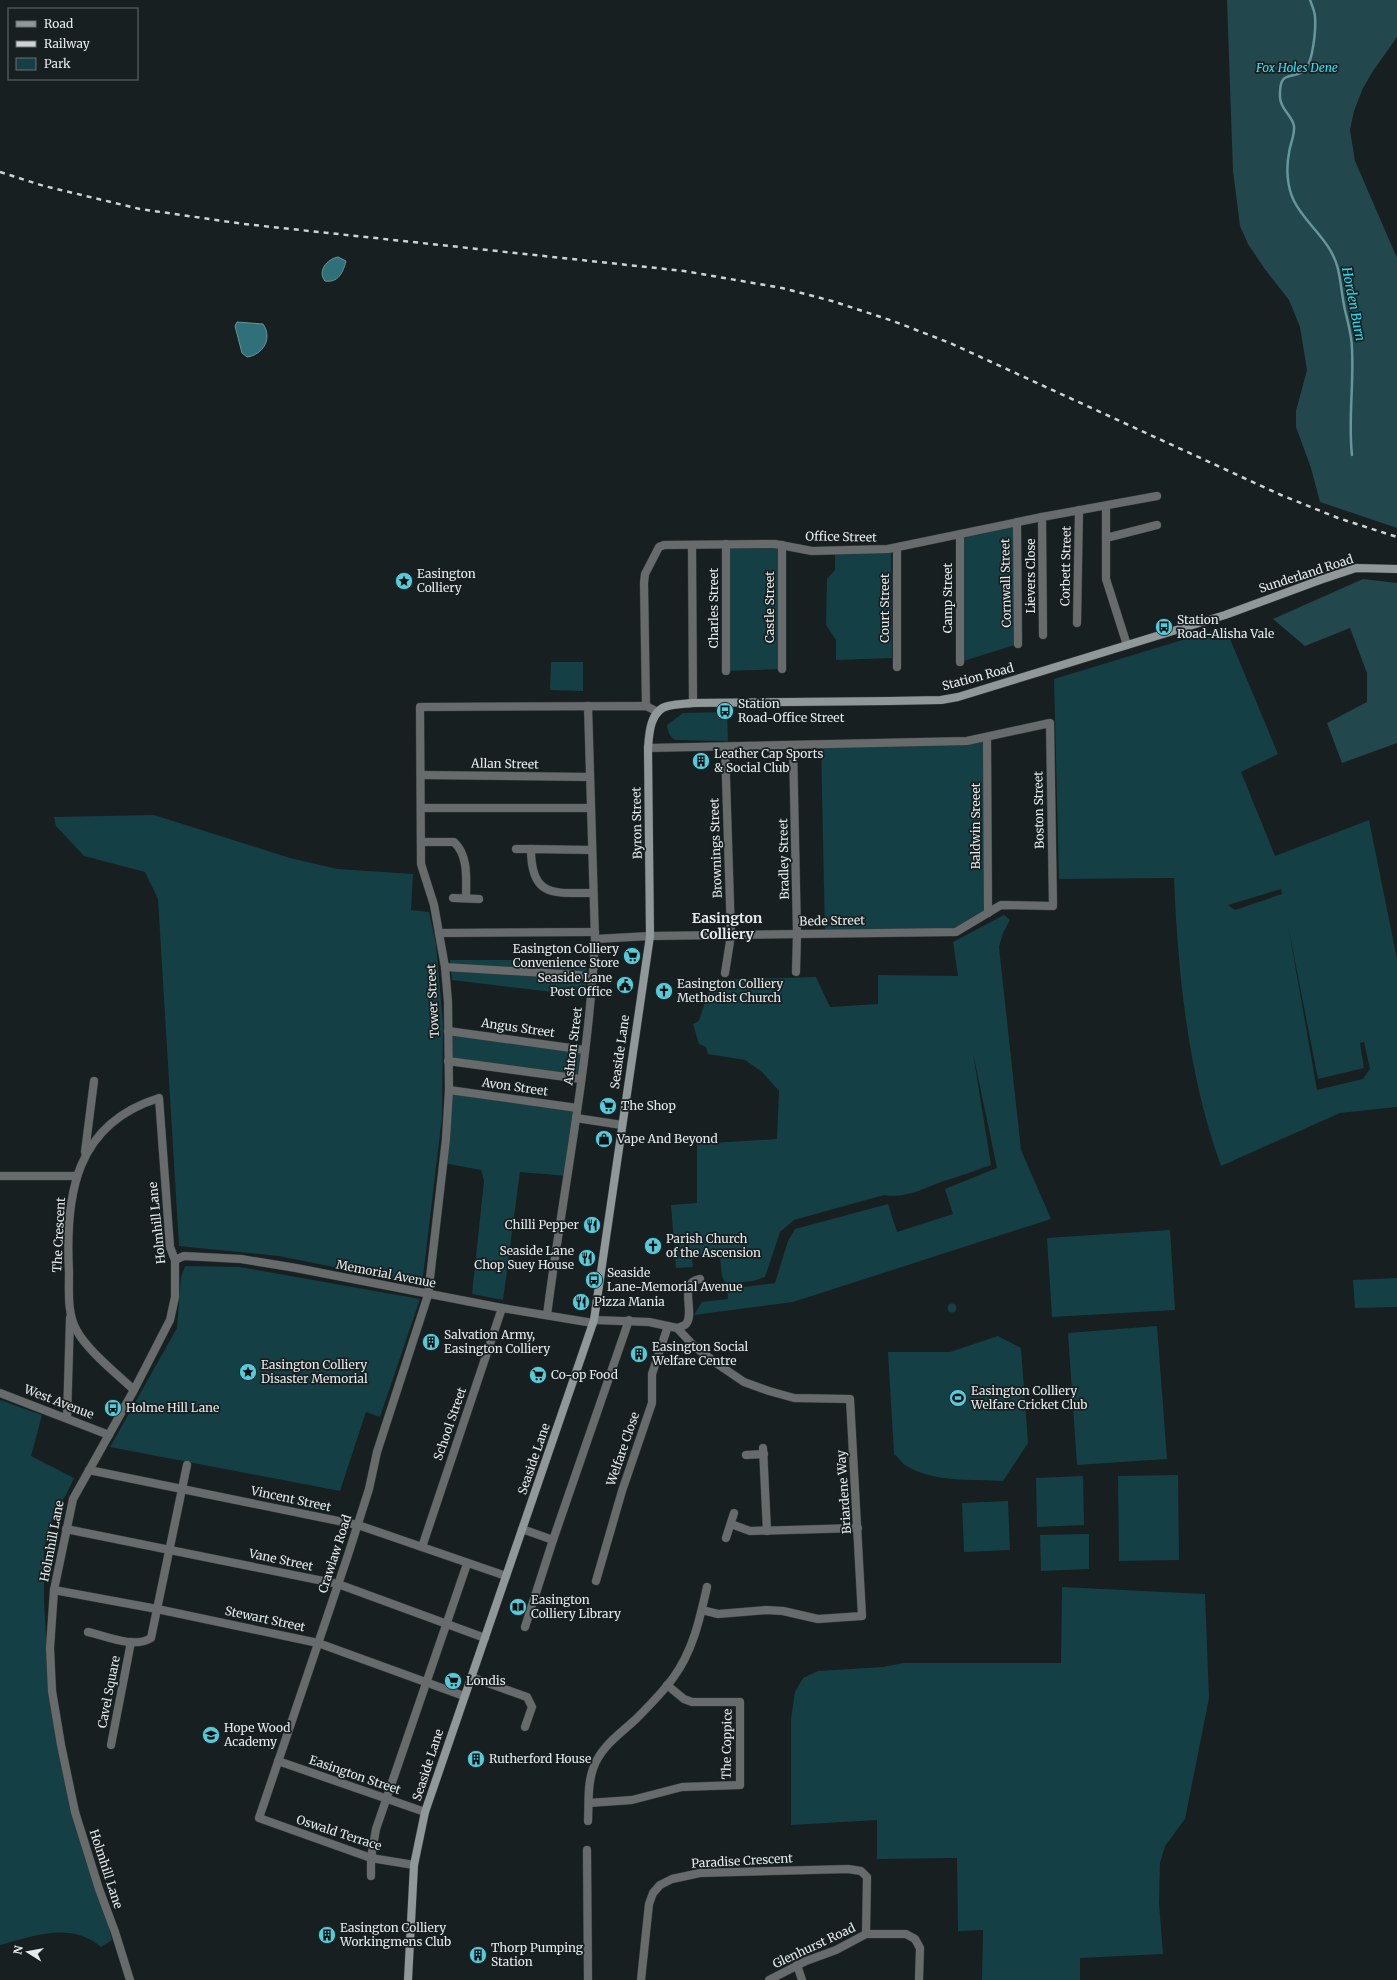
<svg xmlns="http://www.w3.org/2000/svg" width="1397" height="1980" viewBox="0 0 1397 1980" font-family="Merriweather,serif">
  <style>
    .green { fill: #143f45; fill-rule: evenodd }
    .forest { fill: #22484d }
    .water { fill: #307079; stroke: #66959b }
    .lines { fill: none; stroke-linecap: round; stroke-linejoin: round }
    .stream { stroke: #66959b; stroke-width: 2.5 }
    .street-casing { stroke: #353b3c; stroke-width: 9 }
    .secondary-casing { stroke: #353b3c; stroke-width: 9 }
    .street { stroke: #676b6c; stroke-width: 8 }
    .secondary { stroke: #919899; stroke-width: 8 }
    .rail { stroke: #ced3d4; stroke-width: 2.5; stroke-dasharray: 5 5; stroke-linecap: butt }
    .labels { text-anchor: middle; stroke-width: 3.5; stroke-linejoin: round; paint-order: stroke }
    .park-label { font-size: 12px; font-style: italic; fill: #25e5fa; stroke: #181f20 }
    .street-label { font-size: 12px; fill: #e5eaeb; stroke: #181f20 }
    .poi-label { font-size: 12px; fill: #e5eaeb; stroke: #181f20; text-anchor: start }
    .water-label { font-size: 13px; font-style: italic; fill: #1be2f7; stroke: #181f20 }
    .quarter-label { font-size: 14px; font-weight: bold; fill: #e5eaeb; stroke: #181f20 }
  </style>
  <rect width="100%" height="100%" fill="#181f20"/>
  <g class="green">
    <polygon points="1017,522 1018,644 960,662 960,535"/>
    <polygon points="726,544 782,545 782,669 726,671"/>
    <polygon points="891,549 892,658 836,660 836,640 826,625 827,579 835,570 835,550"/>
    <path d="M1225,627L1278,754L1241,772L1275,856L1369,820L1397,959V1107L1340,1113L1221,1166C1188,1075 1178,975 1174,878L1059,879L1054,679ZM1281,889L1282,894L1235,910L1228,905ZM1288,925L1318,1079L1364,1068L1360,1043L1364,1042L1370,1069L1363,1079L1317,1090Z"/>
    <polygon points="551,662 583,662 583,691 550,690"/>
    <path d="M727,712L728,741L675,740C669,736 668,732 667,725L683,713Z"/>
    <polygon points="987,738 988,913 956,932 825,934 821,744"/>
    <polygon points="154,815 290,858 337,869 413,874 411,910 429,912 436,944 443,1024 442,1117 422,1285 279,1256 179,1246 158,899 145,872 84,856 56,826 54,817"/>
    <path d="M1004,915L1010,920L1003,933L999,947L1021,1150L1051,1219L793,1302L694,1315L702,1302L728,1299L727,1289L775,1283L788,1241L795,1229L888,1204L897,1232L953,1214L945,1189L997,1168L973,1053L991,1165C975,1171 960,1176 944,1181C924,1188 906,1199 884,1195L794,1220L780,1232L765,1277L753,1281L726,1284L722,1276L720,1258H692L693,1267L676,1268L671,1205L697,1203V1144L777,1139L779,1091L762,1072L745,1060L708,1054L706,1047L699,1044L693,1024L699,1021L712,980L816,977L830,1007L878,1004V975L958,976L953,942Z"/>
    <polygon points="450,960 587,960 586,996 452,980"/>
    <polygon points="448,1031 585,1050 581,1079 448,1061"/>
    <polygon points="449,1090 577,1108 567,1176 520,1172 503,1300 472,1294 484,1181 481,1170 443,1163"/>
    <polygon points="1170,1230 1175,1310 1052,1317 1047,1238"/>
    <polygon points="185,1266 240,1267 420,1299 380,1417 366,1412 340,1491 110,1447 177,1328 181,1277"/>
    <polygon points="1397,1278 1397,1307 1355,1308 1353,1280"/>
    <circle cx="952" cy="1308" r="4.5"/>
    <polygon points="1157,1326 1167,1459 1077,1465 1068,1333"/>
    <path d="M998,1336L1021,1348L1028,1443L1003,1481C973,1479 932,1483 905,1465C901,1462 898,1457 894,1454L888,1352H950Z"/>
    <path d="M0,1400L42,1415L31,1456L74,1478L66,1495L55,1511L44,1548V1601L49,1691L112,1940L101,1947C71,1921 34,1936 0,1945Z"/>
    <polygon points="1178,1475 1179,1560 1119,1561 1118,1476"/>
    <polygon points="1083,1476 1084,1525 1037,1527 1036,1478"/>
    <polygon points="1008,1501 1010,1550 964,1552 962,1503"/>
    <polygon points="1089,1534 1089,1569 1041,1571 1040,1535"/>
    <polygon points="1062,1587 1205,1594 1209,1698 1185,1819 1165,1846 1160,1863 1159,1903 1163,1954 1080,1958 1080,1980 982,1980 983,1930 958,1931 957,1858 877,1859 877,1820 791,1825 791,1719 795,1692 803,1678 818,1671 883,1667 903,1663 1061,1663"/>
  </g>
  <g class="forest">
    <polygon points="1227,0 1397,0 1397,37 1373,71 1363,88 1354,111 1350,130 1355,161 1397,258 1397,528 1320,502 1311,468 1296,427 1296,411 1307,370 1300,327 1289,300 1264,268 1248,244 1240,226 1233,171"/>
    <polygon points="1363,579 1397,583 1397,743 1342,763 1327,723 1367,702 1367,673 1350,628 1305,646 1273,619"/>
  </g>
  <g class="water">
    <path d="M338,257L346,261C343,273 338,283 325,281C317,271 327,259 338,257Z"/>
    <path d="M237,322L263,324C273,338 263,355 247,357L242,353L235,326Z"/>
  </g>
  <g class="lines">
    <path class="stream" d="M1310,0C1312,5 1315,12 1315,17C1316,29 1313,62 1305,70C1292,81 1279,68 1280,97C1280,109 1292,115 1294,126C1295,135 1290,144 1289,153C1286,168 1287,187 1294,201C1306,225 1331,240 1338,269C1341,282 1342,297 1345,310C1348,323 1352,336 1352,349C1354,385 1348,420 1352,455"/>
    <defs>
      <g id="street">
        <polyline points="1106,506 1106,579 1127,645"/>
        <polyline points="1042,517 1043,635"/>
        <polyline points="1017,522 1018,644"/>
        <polyline points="960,535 960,662"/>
        <polyline points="1106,538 1157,525"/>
        <polyline points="692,545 693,703"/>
        <polyline points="1077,623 1079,510"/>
        <polyline points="897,667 897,548"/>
        <polyline points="782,669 782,545"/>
        <polyline points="726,671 726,544"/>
        <polyline points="646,706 644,583 645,574 659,547 664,545 775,544 812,551 888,549 1042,517 1157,496"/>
        <polyline points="987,738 988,913"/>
        <polyline points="793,745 797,934 796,972"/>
        <polyline points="421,775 590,777"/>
        <polyline points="421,808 591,808"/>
        <path d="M421,842H454C469,856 466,880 466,898"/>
        <polyline points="516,849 531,849"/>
        <path d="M592,850L531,849C531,898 554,893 593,893"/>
        <polyline points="453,898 479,899"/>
        <polyline points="439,933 595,932"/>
        <polyline points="595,939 650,936 956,932 1001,905 1053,906 1050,723 967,741 648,748"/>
        <polyline points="445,967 593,976"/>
        <polyline points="725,973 731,935 725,747"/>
        <polyline points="448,1031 585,1050"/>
        <polyline points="448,1061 581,1079"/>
        <polyline points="449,1090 577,1108"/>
        <polyline points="576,1118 622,1125"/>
        <polyline points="85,1152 94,1081"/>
        <polyline points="0,1176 76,1176"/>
        <polyline points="175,1260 184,1256 241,1259 296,1268 502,1308 593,1323"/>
        <path d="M547,1315C563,1190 589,1065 595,939L588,706"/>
        <polyline points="594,1320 649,1322 677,1328 694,1346 716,1363 744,1382 769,1391 794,1398 850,1399 862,1616 818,1619 783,1611 766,1610 718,1614 702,1610"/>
        <path d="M677,1328C680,1327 684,1326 686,1324C696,1312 677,1283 700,1279"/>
        <polyline points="0,1393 109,1435"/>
        <polyline points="67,1418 70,1318"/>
        <polyline points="763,1448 767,1531"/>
        <polyline points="746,1455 764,1454"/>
        <polyline points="89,1470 358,1525 506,1576"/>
        <polyline points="731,1524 750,1531 858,1528"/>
        <polyline points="66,1529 338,1584 485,1638"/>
        <polyline points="522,1529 553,1540"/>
        <polyline points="726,1538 734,1513"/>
        <polyline points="422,1547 502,1308"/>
        <polyline points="596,1581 622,1491 652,1403 652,1374 668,1326"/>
        <polyline points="54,1590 157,1609 318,1643 464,1696"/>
        <polyline points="525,1627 553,1540 629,1320"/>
        <path d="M88,1632C106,1636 134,1649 151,1638L187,1465"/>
        <polyline points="471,1677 527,1697 532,1707 525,1727"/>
        <polyline points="111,1745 131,1642"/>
        <polyline points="278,1761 425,1812"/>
        <polyline points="589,1803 632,1800 682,1787 740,1785 740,1702 692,1702 684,1699 667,1685"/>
        <path d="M588,1821C589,1804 587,1785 593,1769C600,1747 620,1734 636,1719C649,1706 663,1692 673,1678C693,1651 700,1618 707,1587"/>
        <polyline points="587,1850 588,1980"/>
        <polyline points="414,1865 371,1858 259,1818 348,1555 369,1489 377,1452 428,1295 446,1139 449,1090 448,1002 445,967 434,905 421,864 420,707 646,706 658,712"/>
        <polyline points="371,1876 371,1858 376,1829 467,1564"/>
        <polyline points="797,1965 802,1980"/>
        <path d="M130,1980L115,1932L99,1889L75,1812L61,1745L52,1691L50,1648L54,1590L73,1499L134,1390L170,1320L175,1297V1260L170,1247L159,1098C75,1124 65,1195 69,1272C69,1292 67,1314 77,1331C88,1351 117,1374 134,1390"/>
        <polyline points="641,1980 649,1904 653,1893 660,1885 672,1879 700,1873 848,1869 861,1871 867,1877 866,1934"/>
        <polyline points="769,1980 806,1961 836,1950 866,1934 906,1934 915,1939 920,1948 919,1980"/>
      </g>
      <path id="secondary" d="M408,1980L414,1865L425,1812L594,1320L650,936L648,748C649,734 650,710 668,706C676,704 685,704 693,703L889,701L941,700L958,697L1225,615L1320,580L1356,568L1397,569"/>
    </defs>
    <use href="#street" class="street-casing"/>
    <use href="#secondary" class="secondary-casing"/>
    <use href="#street" class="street"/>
    <use href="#secondary" class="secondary"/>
    <polyline class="rail" points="0,172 44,186 140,209 244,224 684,271 782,288 832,301 893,321 950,343 1281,495 1338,518 1397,537"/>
  </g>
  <defs>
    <symbol id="sight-disc" viewBox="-11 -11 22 22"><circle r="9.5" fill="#53cbda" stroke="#181f20"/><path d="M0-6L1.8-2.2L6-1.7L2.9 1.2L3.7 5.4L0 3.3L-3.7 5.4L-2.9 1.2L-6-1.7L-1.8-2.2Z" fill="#111"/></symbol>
    <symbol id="bus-disc" viewBox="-11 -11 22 22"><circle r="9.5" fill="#53cbda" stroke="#181f20"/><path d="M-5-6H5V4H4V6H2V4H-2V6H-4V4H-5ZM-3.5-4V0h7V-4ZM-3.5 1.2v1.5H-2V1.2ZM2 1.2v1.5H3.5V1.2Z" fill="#111"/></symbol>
    <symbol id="building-disc" viewBox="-11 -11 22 22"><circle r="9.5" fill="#53cbda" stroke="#181f20"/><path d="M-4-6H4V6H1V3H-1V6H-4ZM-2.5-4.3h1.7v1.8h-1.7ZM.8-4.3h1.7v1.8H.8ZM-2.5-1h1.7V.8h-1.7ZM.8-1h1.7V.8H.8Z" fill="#111"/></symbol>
    <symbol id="supermarket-disc" viewBox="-11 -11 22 22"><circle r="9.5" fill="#53cbda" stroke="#181f20"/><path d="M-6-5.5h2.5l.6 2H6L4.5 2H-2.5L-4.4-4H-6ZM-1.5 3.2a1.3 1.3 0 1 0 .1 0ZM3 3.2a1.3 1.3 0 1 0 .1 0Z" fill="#111"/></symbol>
    <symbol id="civic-disc" viewBox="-11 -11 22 22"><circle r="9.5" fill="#53cbda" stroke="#181f20"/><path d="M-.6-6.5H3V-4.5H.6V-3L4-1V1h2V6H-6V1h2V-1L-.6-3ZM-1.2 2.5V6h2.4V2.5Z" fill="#111"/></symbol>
    <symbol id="church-disc" viewBox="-11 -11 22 22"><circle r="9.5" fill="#53cbda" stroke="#181f20"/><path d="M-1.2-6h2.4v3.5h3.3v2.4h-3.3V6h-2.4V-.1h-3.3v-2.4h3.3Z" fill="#111"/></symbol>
    <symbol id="shop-disc" viewBox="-11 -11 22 22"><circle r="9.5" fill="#53cbda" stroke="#181f20"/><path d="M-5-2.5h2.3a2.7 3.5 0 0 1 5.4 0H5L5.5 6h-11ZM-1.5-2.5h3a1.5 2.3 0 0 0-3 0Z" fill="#111"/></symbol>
    <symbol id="restaurant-disc" viewBox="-11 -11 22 22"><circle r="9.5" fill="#53cbda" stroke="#181f20"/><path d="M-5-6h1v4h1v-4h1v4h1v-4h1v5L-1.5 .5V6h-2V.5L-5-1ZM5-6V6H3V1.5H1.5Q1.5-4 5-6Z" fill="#111"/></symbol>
    <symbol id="stadium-disc" viewBox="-11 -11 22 22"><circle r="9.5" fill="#53cbda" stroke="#181f20"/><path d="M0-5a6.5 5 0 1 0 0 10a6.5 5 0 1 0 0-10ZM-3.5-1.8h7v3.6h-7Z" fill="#111"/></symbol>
    <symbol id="library-disc" viewBox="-11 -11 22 22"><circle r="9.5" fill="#53cbda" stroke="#181f20"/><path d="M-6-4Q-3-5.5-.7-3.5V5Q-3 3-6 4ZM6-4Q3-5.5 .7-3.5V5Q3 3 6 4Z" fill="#111"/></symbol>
    <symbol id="school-disc" viewBox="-11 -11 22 22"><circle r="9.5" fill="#53cbda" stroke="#181f20"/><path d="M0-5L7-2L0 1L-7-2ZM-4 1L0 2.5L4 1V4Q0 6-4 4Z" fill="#111"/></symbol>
  </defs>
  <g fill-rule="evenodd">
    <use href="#sight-disc" x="394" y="571" width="20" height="20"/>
    <use href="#bus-disc" x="1154" y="617" width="20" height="20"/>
    <use href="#bus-disc" x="715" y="701" width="20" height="20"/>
    <use href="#building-disc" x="691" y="751" width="20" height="20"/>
    <use href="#supermarket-disc" x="622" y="946" width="20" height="20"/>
    <use href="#civic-disc" x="615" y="975" width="20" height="20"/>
    <use href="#church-disc" x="654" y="981" width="20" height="20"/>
    <use href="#supermarket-disc" x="598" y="1096" width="20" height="20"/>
    <use href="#shop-disc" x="594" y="1129" width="20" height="20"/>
    <use href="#restaurant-disc" x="582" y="1215" width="20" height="20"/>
    <use href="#church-disc" x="643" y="1236" width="20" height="20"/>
    <use href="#restaurant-disc" x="577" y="1248" width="20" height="20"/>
    <use href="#bus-disc" x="584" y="1270" width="20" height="20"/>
    <use href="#restaurant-disc" x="571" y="1292" width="20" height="20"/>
    <use href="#building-disc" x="421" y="1332" width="20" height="20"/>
    <use href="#building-disc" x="629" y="1344" width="20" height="20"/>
    <use href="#sight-disc" x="238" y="1362" width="20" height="20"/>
    <use href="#supermarket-disc" x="528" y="1365" width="20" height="20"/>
    <use href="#stadium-disc" x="948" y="1388" width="20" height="20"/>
    <use href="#bus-disc" x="103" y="1398" width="20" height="20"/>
    <use href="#library-disc" x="508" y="1597" width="20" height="20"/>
    <use href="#supermarket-disc" x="443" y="1671" width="20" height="20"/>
    <use href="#school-disc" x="201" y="1725" width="20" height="20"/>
    <use href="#building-disc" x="466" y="1749" width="20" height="20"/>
    <use href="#building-disc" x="317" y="1925" width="20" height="20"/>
    <use href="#building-disc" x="468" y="1945" width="20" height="20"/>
  </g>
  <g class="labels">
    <g class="park-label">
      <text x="1297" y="72">Fox Holes Dene</text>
    </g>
    <g class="street-label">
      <text transform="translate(841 537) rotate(1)" y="4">Office Street</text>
      <text transform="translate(1066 566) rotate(-89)" y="4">Corbett Street</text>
      <text transform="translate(1306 574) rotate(-18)" y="4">Sunderland Road</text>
      <text transform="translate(1031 576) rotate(-90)" y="4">Lievers Close</text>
      <text transform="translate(1006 583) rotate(-91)" y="4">Cornwall Street</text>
      <text transform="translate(948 598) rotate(-90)" y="4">Camp Street</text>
      <text transform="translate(770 607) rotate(-90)" y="4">Castle Street</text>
      <text transform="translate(714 608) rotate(-90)" y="4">Charles Street</text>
      <text transform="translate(885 608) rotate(-90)" y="4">Court Street</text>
      <text transform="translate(978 677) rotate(-15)" y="4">Station Road</text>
      <text transform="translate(505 764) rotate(1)" y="4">Allan Street</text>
      <text transform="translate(1039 810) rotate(-91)" y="4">Boston Street</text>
      <text transform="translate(637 823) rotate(-91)" y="4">Byron Street</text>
      <text transform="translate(976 826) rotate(-90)" y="4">Baldwin Sreeet</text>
      <text transform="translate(716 848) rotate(-92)" y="4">Brownings Street</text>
      <text transform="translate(784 859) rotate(-91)" y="4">Bradley Street</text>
      <text transform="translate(832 921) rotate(-1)" y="4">Bede Street</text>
      <text transform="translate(433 1001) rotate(-93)" y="4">Tower Street</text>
      <text transform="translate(518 1028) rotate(8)" y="4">Angus Street</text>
      <text transform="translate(573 1046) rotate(-83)" y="4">Ashton Street</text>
      <text transform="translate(620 1052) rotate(-82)" y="4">Seaside Lane</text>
      <text transform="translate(515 1087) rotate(8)" y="4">Avon Street</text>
      <text transform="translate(157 1223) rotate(-96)" y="4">Holmhill Lane</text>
      <text transform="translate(59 1235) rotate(-87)" y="4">The Crescent</text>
      <text transform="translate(386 1274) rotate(11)" y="4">Memorial Avenue</text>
      <text transform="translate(59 1402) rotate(21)" y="4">West Avenue</text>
      <text transform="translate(450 1424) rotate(-71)" y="4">School Street</text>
      <text transform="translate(623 1449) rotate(-71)" y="4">Welfare Close</text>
      <text transform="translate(534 1459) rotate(-71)" y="4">Seaside Lane</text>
      <text transform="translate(844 1492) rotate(-94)" y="4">Briardene Way</text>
      <text transform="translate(291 1499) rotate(12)" y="4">Vincent Street</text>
      <text transform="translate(52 1541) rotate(-79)" y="4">Holmhill Lane</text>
      <text transform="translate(335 1554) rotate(-72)" y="4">Crawlaw Road</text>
      <text transform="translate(281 1560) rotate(12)" y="4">Vane Street</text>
      <text transform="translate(265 1619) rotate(12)" y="4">Stewart Street</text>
      <text transform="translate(109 1692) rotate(-79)" y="4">Cavel Square</text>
      <text transform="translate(727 1744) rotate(-89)" y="4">The Coppice</text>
      <text transform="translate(428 1765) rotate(-72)" y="4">Seaside Lane</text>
      <text transform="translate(355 1775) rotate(19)" y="4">Easington Street</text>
      <text transform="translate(339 1833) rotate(18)" y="4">Oswald Terrace</text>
      <text transform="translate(742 1861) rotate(-3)" y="4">Paradise Crescent</text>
      <text transform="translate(106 1869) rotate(72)" y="4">Holmhill Lane</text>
      <text transform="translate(814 1946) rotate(-25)" y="4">Glenhurst Road</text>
    </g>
    <g class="poi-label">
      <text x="417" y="578">Easington<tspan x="417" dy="14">Colliery</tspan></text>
      <text x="1177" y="624">Station<tspan x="1177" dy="14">Road-Alisha Vale</tspan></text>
      <text x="738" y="708">Station<tspan x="738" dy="14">Road-Office Street</tspan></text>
      <text x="714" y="758">Leather Cap Sports<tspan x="714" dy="14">&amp; Social Club</tspan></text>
      <text x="619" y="953" text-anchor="end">Easington Colliery<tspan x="619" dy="14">Convenience Store</tspan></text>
      <text x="612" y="982" text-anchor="end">Seaside Lane<tspan x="612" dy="14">Post Office</tspan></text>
      <text x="677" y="988">Easington Colliery<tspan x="677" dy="14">Methodist Church</tspan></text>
      <text x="621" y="1110">The Shop</text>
      <text x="617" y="1143">Vape And Beyond</text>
      <text x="579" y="1229" text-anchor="end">Chilli Pepper</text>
      <text x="666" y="1243">Parish Church<tspan x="666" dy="14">of the Ascension</tspan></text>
      <text x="574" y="1255" text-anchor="end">Seaside Lane<tspan x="574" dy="14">Chop Suey House</tspan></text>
      <text x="607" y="1277">Seaside<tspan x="607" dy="14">Lane-Memorial Avenue</tspan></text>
      <text x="594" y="1306">Pizza Mania</text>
      <text x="444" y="1339">Salvation Army,<tspan x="444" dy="14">Easington Colliery</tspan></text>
      <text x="652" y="1351">Easington Social<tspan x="652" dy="14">Welfare Centre</tspan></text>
      <text x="261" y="1369">Easington Colliery<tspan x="261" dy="14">Disaster Memorial</tspan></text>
      <text x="551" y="1379">Co-op Food</text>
      <text x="971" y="1395">Easington Colliery<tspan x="971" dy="14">Welfare Cricket Club</tspan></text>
      <text x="126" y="1412">Holme Hill Lane</text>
      <text x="531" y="1604">Easington<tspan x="531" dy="14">Colliery Library</tspan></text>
      <text x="466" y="1685">Londis</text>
      <text x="224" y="1732">Hope Wood<tspan x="224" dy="14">Academy</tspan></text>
      <text x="489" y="1763">Rutherford House</text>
      <text x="340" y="1932">Easington Colliery<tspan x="340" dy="14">Workingmens Club</tspan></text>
      <text x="491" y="1952">Thorp Pumping<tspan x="491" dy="14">Station</tspan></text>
    </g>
    <g class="water-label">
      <text transform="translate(1354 304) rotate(79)" y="5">Horden Burn</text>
    </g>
    <g class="quarter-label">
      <text x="727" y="923">Easington<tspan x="727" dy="16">Colliery</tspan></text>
    </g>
  </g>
  <rect x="8" y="8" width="130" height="72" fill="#181f20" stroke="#6a7071"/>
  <rect x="16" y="21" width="20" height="6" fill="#919899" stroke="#6a7071"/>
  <text x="44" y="28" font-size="12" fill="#e5eaeb">Road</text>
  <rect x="16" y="41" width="20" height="6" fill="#ced3d4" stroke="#6a7071"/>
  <text x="44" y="48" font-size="12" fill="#e5eaeb">Railway</text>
  <rect x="16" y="58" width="20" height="12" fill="#143f45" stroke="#6a7071"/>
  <text x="44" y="68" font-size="12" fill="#e5eaeb">Park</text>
  <g transform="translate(28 1952) rotate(281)" stroke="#181f20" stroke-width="3" paint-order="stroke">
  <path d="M0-3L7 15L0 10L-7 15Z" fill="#e5eaeb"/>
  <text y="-6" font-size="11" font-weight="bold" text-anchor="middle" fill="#e5eaeb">N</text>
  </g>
</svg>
